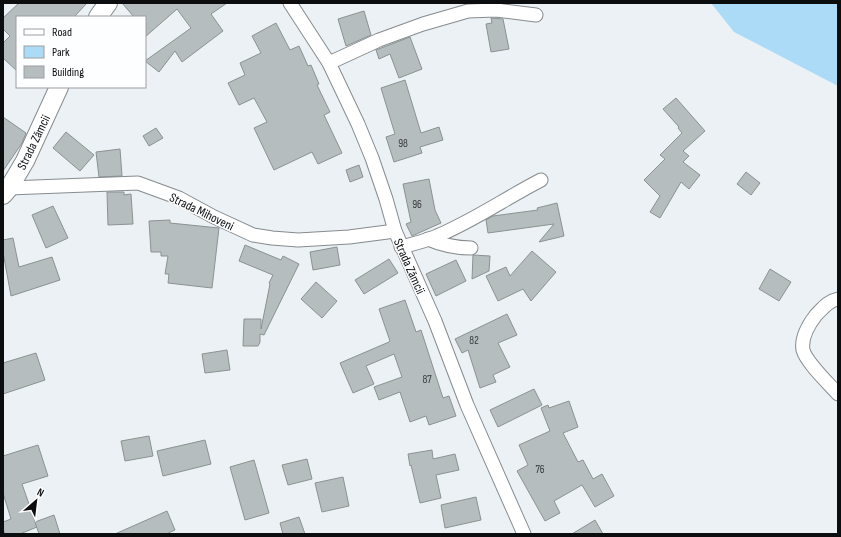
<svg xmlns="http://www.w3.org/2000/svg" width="841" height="537" viewBox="0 0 841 537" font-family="'Sofia Sans Condensed',sans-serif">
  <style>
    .green { fill: #acdbf7 }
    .building { fill: #b6bdbe; stroke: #8b9292 }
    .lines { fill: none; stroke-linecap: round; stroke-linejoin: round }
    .minor-casing { stroke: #868b8e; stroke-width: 15 }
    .secondary-casing { stroke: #868b8e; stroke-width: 20 }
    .minor { stroke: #fff; stroke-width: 13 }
    .secondary { stroke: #fff; stroke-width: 18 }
    .labels { text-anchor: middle; stroke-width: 3; stroke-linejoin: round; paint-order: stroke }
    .number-label { font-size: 11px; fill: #36393a }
    .street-label { font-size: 13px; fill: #0c0d0e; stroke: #fdfeff }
  </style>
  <rect width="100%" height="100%" fill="#ecf1f5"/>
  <polygon class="green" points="711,3 838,3 838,86 734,32"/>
  <g class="building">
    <polygon points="19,3 87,3 74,17 17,17 17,71 3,58 3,43 10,36 3,29 3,18"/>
    <polygon points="122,3 227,3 211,14 223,31 182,62 175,51 159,72 145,61 191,28 177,9 145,37 145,17 134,17"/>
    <polygon points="364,11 371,35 346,46 338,19"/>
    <polygon points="491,18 503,19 509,49 491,52 486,24 492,23"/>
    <polygon points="276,23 290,50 299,46 308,66 311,65 319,84 317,85 330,112 324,115 342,153 318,164 312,152 274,170 254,128 267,122 254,98 239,105 228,83 245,75 240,63 261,53 252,36"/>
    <polygon points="410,37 422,69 399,78 390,54 379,59 376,50"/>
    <polygon points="405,80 421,133 439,127 443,140 420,147 422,153 394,162 386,137 395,134 381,88"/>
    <polygon points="676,98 705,131 683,151 689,156 683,162 700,175 689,189 681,182 660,218 650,212 660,196 644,180 665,159 660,155 682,133 678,128 679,127 663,109"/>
    <polygon points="3,117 26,133 22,143 3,171"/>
    <polygon points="156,128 163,138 149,146 143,136"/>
    <polygon points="66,132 94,155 80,171 53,148"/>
    <polygon points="120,149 122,176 99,177 96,152"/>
    <polygon points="359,165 363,177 350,182 346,170"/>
    <polygon points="746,172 760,183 751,195 737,184"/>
    <polygon points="429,179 435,210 441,223 412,236 406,224 411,222 403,184"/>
    <polygon points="107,192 124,192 124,195 131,194 133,224 108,225"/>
    <polygon points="557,203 564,236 539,242 554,224 488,233 486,220 493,216 538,210 537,208"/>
    <polygon points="53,206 68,238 46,248 32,215"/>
    <polygon points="170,220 170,223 219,228 212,288 168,283 169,274 165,274 168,256 161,256 161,252 151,252 149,221"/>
    <polygon points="13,238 19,267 52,257 60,280 11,296 3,252 3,240"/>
    <polygon points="245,245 281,260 283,256 299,264 264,335 260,334 260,342 258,346 243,346 244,319 261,319 261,329 270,284 269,283 273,275 239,261"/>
    <polygon points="337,247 340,265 313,270 310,252"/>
    <polygon points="532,251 556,272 531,301 523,289 498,301 486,276 506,267 510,276"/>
    <polygon points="473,255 490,256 489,271 472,279"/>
    <polygon points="389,259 398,273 364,294 355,280"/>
    <polygon points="456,260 466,281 436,296 426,274"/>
    <polygon points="770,269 791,282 779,301 759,289"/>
    <polygon points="316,282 337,301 322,318 301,299"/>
    <polygon points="405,300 416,332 421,330 443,398 449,396 456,416 429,425 426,416 410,422 400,392 379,400 374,387 402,377 394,354 366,366 374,384 353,393 340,363 389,342 390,341 379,309"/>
    <polygon points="507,314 517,335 498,343 510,367 493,375 496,382 480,388 468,350 462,353 455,339"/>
    <polygon points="227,350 230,370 205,373 202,354"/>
    <polygon points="36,353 45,380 3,394 3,363"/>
    <polygon points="534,389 542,405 498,427 490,410"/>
    <polygon points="569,401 578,427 563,433 578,462 583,460 593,479 602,474 614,496 595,507 582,485 554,501 560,513 545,521 517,471 528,465 519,445 550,431 541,408 548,405 549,408"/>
    <polygon points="149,436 153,456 125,461 121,441"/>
    <polygon points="205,440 211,464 163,476 157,451"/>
    <polygon points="38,445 48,476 22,484 37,527 20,534 5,534 3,529 3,522 11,519 3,493 3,456"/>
    <polygon points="432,450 433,459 455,454 459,470 436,475 441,498 420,503 411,465 410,466 408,454"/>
    <polygon points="307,459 312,479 288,485 282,465"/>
    <polygon points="254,460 269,513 245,520 230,467"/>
    <polygon points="343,477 349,506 322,512 315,483"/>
    <polygon points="476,497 481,520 445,528 441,505"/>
    <polygon points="167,511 175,530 166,534 115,534"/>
    <polygon points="54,515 60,534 39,534 35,522"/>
    <polygon points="299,517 305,534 283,534 280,523"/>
    <polygon points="595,520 603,534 572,534"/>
  </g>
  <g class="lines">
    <defs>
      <g id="minor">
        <polyline points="290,3 329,63 358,124 372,158 386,199 395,231 435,321 467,405 524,534"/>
        <polyline points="329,63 379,40 423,24 468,11 496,10 536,15"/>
        <polyline points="9,188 138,183 179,198 214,217 253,235 272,238 298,240 349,237 395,231"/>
        <path d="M428,239C442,245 456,248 471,248"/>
        <path d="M401,247C413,244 426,241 437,236C473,221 506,198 541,180"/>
        <path d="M838,299C828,301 823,308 816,315C809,324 801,338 803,350C806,362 829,384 838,394"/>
      </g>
      <g id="secondary">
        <polyline points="98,17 108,3"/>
        <polyline points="3,195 9,188 25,161 59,87"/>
      </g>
    </defs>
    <use href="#minor" class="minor-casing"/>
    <use href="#secondary" class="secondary-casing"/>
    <use href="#minor" class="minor"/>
    <use href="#secondary" class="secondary"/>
  </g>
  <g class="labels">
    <g class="number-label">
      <text x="403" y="147">98</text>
      <text x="417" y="208">96</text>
      <text x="474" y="344">82</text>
      <text x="427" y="383">87</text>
      <text x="540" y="473">76</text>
    </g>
    <g class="street-label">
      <text transform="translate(33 142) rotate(-64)" y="5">Strada Zămcii</text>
      <text transform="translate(202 211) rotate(26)" y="5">Strada Mihoveni</text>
      <text transform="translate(410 266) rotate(66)" y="5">Strada Zămcii</text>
    </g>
  </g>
  <rect width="841" height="537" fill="none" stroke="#0c0d0e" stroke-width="8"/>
  <rect x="16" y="16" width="130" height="72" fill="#fdfeff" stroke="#9d9e9f"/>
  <rect x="24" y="29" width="20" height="6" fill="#ffffff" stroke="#9d9e9f"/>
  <text x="52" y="36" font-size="12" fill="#0c0d0e">Road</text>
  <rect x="24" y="46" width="20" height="12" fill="#acdbf7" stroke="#9d9e9f"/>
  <text x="52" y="56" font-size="12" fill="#0c0d0e">Park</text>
  <rect x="24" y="66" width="20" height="12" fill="#b6bdbe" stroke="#9d9e9f"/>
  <text x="52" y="76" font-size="12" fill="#0c0d0e">Building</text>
  <g transform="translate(36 501) rotate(28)" stroke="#fdfeff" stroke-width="3" paint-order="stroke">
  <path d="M0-3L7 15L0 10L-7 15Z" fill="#0c0d0e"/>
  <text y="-6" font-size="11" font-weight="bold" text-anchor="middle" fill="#0c0d0e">N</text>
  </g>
</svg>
